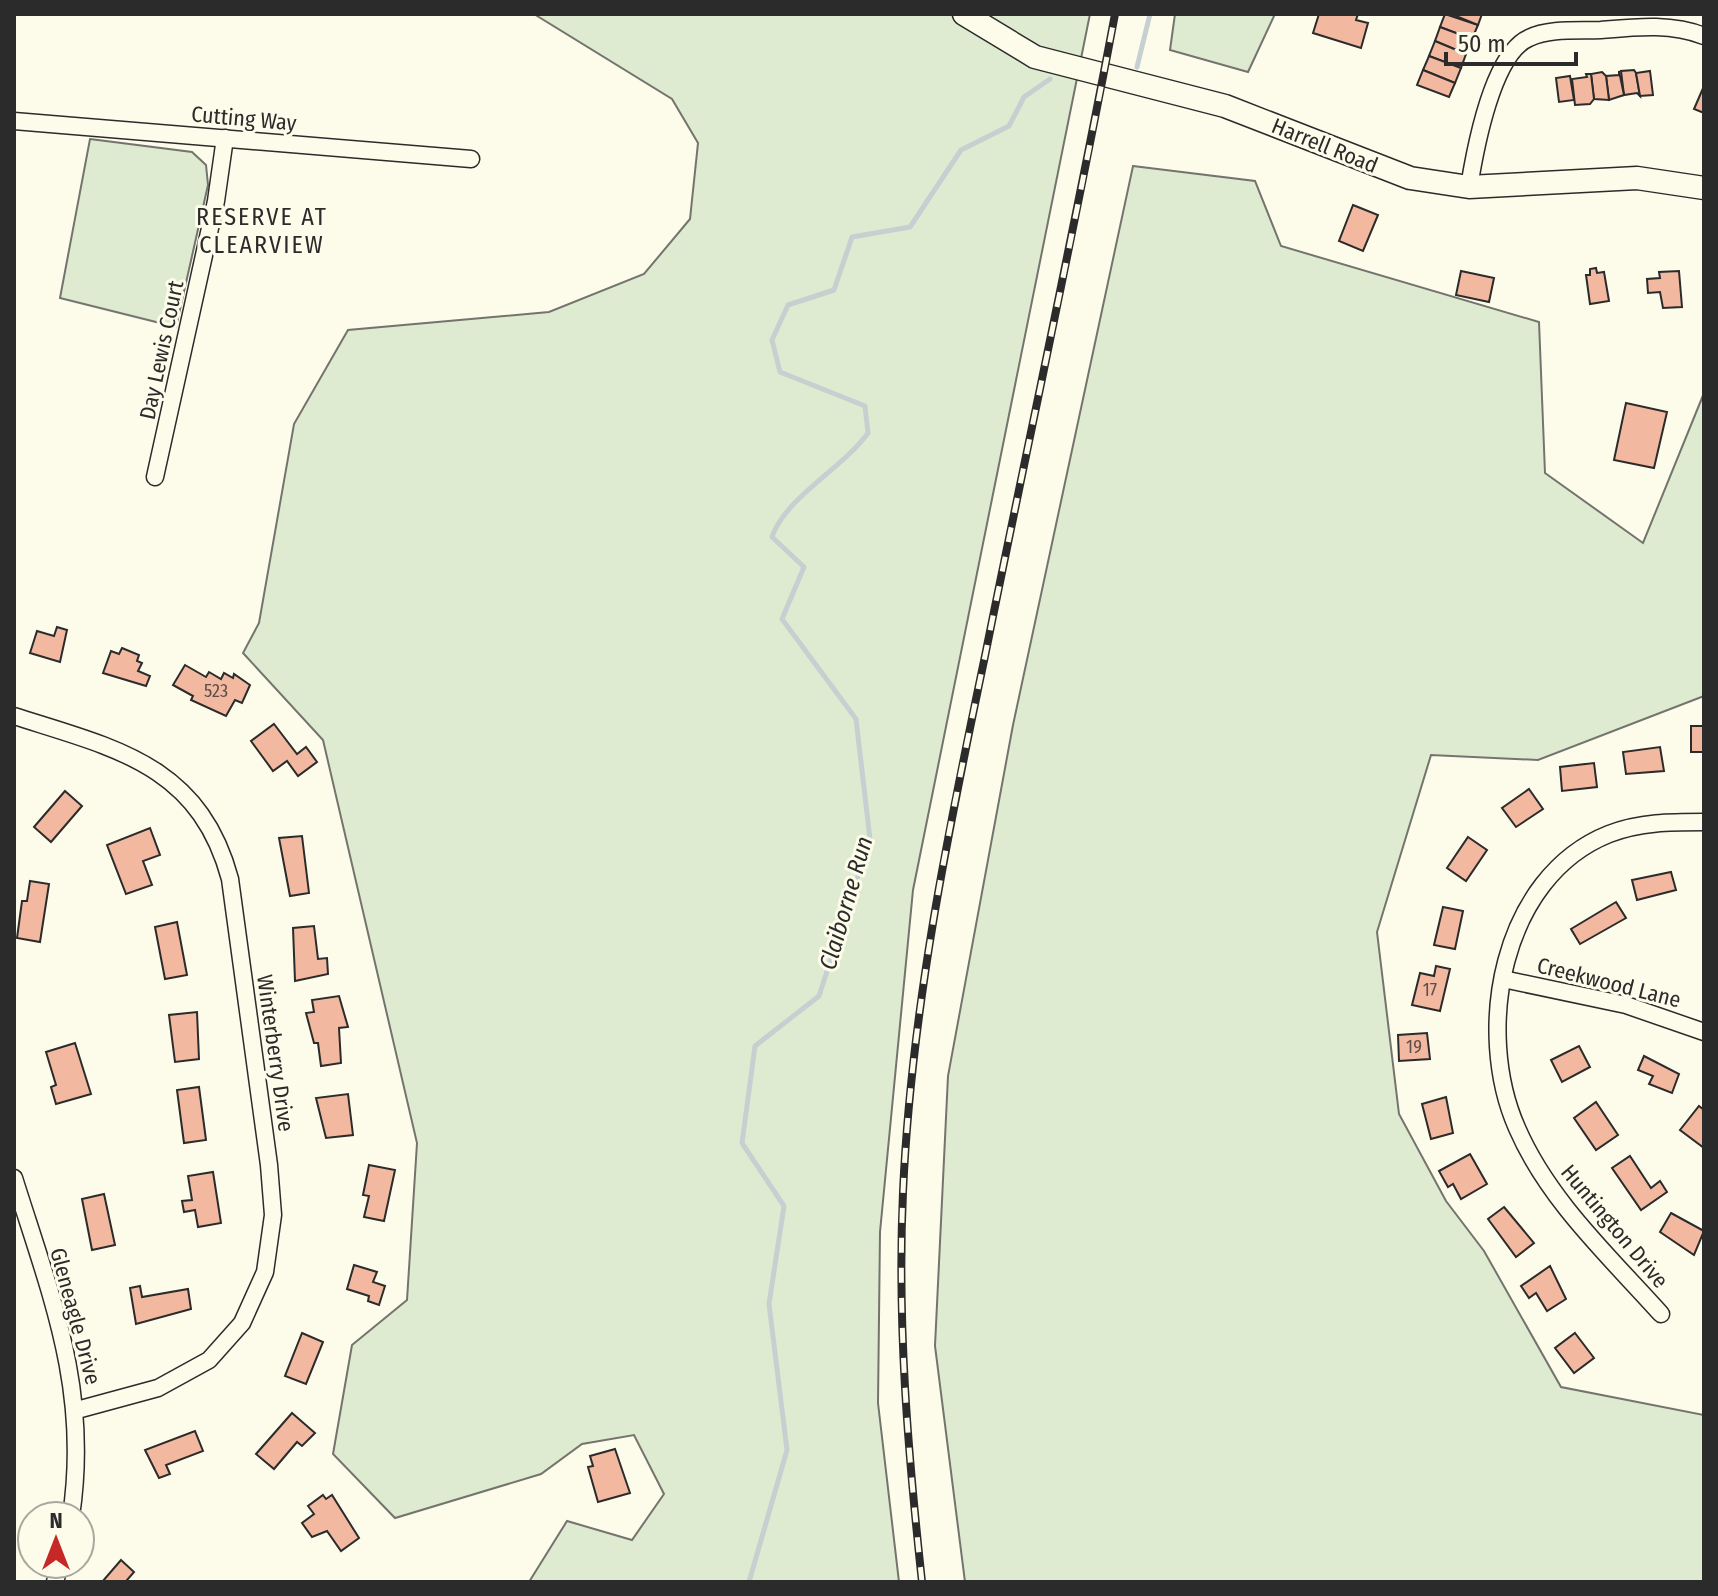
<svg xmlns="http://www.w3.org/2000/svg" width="1718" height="1596" viewBox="0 0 1718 1596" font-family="'Fira Sans Condensed',sans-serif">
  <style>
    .green { fill: #deebd1; stroke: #74746e; stroke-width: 2 }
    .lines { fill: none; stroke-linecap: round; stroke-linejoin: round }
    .stream { stroke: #c7d0d0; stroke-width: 5 }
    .building { fill: #f2b8a0; stroke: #2b2b2b; stroke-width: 2 }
    .street-casing { stroke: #2b2b2b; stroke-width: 19 }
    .secondary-casing { stroke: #2b2b2b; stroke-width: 25 }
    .street { stroke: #fdfbea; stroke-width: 16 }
    .secondary { stroke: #fdfbea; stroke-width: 22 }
    .rail-casing { stroke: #2b2b2b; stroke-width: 8 }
    .rail { stroke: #fdfbea; stroke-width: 5; stroke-dasharray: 15; stroke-linecap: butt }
    .labels { text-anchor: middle; stroke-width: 6; stroke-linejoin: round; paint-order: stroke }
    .number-label { font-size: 18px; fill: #5d4e48 }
    .street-label { font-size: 22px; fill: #2b2b2b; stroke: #fdfbea }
    .neighbourhood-label { font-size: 24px; letter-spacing: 2px; fill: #2b2b2b; stroke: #fdfbea }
    .water-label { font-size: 24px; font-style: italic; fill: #2b2b2b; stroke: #fdfbea }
  </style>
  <rect width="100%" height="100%" fill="#fdfbea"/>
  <g class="green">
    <polygon points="534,14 1090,14 913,890 880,1232 878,1403 899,1582 529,1582 567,1521 632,1540 664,1494 634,1435 582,1444 541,1474 395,1518 333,1454 352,1345 407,1300 417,1143 323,740 243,653 259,623 294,424 348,330 549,312 644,274 690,219 698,143 672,99"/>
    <polygon points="1175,14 1275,14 1248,72 1170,50"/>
    <polygon points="90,139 192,152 206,165 208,185 176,327 60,298"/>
    <polygon points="1133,166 1255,181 1281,246 1539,322 1545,473 1643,543 1704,393 1704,696 1538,760 1431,755 1377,932 1399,1114 1446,1201 1484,1251 1561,1387 1704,1415 1704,1582 965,1582 935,1346 948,1076 1013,725"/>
  </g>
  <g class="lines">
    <g class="stream">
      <polyline points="1137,67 1150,14"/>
      <path d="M749,1582L787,1450L769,1304L784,1206L742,1143L755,1046L819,996L870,839L856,719L782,619L804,567L772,537C785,498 842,469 868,433L865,406L780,372L772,340L788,305L834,290L852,237L910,227L961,150L1009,126L1024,97L1050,79"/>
    </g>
  </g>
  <g class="building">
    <polygon points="1319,14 1358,14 1356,20 1368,23 1361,48 1313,33"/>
    <polygon points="1445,14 1478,25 1472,39 1440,27"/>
    <polygon points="1451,14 1482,14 1478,25"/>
    <polygon points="1440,27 1472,39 1466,54 1435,41"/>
    <polygon points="1435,41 1466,54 1461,68 1429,56"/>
    <polygon points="1429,56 1461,68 1455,83 1423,70"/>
    <polygon points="1423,70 1455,83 1449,97 1417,85"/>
    <polygon points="1634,70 1636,73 1640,96 1637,93 1624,95 1621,71"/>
    <polygon points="1619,71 1624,95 1609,100 1606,76 1619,75"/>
    <polygon points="1650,71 1653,95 1640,96 1636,73"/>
    <polygon points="1602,72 1606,76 1609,100 1594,99 1591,74"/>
    <polygon points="1586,74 1591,74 1594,99 1590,104 1575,105 1572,79 1587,77"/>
    <polygon points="1570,76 1574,100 1559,102 1556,78"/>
    <polygon points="1704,86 1704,113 1694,109"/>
    <polygon points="1353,205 1378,215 1363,251 1339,241"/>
    <polygon points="1596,268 1597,273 1604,272 1609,301 1590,304 1586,275 1590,275 1590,269"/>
    <polygon points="1461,271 1494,278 1489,302 1456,295"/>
    <polygon points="1679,271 1682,307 1663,308 1660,292 1648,293 1647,279 1660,278 1659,272"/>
    <polygon points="1626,403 1667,412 1654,468 1614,460"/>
    <polygon points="57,627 67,630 60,662 30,653 37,631 54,636"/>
    <polygon points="122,648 139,655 137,661 142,663 138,671 150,676 146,686 103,673 111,651 119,654"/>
    <polygon points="185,665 206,677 209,672 221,679 224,673 233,678 234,674 250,685 242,703 235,700 226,716 191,700 193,696 173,685"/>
    <polygon points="274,724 297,754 306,747 317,762 298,776 287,761 273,771 251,741"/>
    <rect x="1691" y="726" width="13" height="26"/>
    <polygon points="1660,747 1664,771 1626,774 1623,752"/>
    <polygon points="1594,763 1597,787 1562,791 1560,767"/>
    <polygon points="1529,789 1543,809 1516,827 1502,808"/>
    <polygon points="65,791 82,806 51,842 34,827"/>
    <polygon points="150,828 160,855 143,861 152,885 126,894 107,845"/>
    <polygon points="302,836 309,893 290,896 279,838"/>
    <polygon points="1468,837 1487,850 1466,881 1447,868"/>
    <polygon points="1671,872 1676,890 1637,900 1632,880"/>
    <polygon points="30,881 49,884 40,942 17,938 22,901 27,901"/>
    <polygon points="1616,902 1626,918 1580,944 1571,929"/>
    <polygon points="1443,907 1463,911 1455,949 1434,945"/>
    <polygon points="177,922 187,975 165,979 155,927"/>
    <polygon points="314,926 318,959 327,958 328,974 295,981 293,928"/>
    <polygon points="1436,966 1450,969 1440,1011 1412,1005 1420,973 1434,976"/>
    <polygon points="339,996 348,1027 339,1028 341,1063 321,1066 318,1043 314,1043 306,1013 314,1012 312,1000"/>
    <polygon points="197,1012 199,1059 175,1062 169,1015"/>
    <polygon points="1427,1033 1430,1059 1399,1061 1398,1035"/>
    <polygon points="75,1043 91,1094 56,1104 51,1087 56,1085 46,1052"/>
    <polygon points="1579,1046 1590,1067 1562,1082 1551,1060"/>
    <polygon points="1644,1056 1679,1074 1672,1093 1649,1084 1653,1076 1638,1070"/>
    <polygon points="199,1087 206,1140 184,1143 177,1090"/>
    <polygon points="348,1094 353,1135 326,1138 316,1098"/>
    <polygon points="1446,1097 1453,1133 1431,1139 1422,1104"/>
    <polygon points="1596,1102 1618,1135 1596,1150 1574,1118"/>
    <polygon points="1699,1106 1704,1110 1704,1148 1680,1130"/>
    <polygon points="1470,1154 1487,1184 1461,1199 1453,1184 1448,1187 1439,1171"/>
    <polygon points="1630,1156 1651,1188 1660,1181 1667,1192 1641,1210 1612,1168"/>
    <polygon points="369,1165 395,1170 384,1221 364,1217 369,1196 363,1195"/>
    <polygon points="213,1172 221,1223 198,1227 195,1210 184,1212 182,1201 192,1200 188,1176"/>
    <polygon points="104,1194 115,1245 92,1250 82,1199"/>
    <polygon points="1504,1207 1534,1243 1516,1257 1488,1219"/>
    <polygon points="1671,1213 1704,1231 1694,1255 1660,1232"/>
    <polygon points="354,1265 377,1272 373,1282 385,1286 379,1305 368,1301 369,1296 347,1289"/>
    <polygon points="1550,1266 1566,1299 1547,1311 1536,1293 1529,1298 1521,1286"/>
    <polygon points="140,1286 142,1297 188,1289 191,1309 136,1324 130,1288"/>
    <polygon points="302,1333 323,1342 306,1384 285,1376"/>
    <polygon points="1575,1333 1594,1358 1574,1373 1555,1348"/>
    <polygon points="292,1413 315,1433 302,1446 297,1442 274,1469 256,1454"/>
    <polygon points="195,1431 203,1451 166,1465 170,1474 159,1478 145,1450"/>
    <polygon points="615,1449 630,1493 598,1502 588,1467 593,1466 590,1456"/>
    <polygon points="323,1495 326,1499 332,1495 359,1538 341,1551 327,1531 312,1537 302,1523 314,1514 308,1506"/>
    <polygon points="121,1560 134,1572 127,1580 130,1582 102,1582"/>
  </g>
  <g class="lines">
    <defs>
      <g id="street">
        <polyline points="14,121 471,159"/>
        <path d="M1469,187C1475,150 1492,54 1529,38C1549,28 1579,31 1601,30C1636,27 1671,23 1704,36"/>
        <polyline points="155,477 216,201 225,138"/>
        <path d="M14,716C114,748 199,764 230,879L269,1165L273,1215L265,1272L242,1323L209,1360L158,1388L77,1410"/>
        <polyline points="1503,979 1626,1005 1704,1032"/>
        <path d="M14,1178C51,1296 90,1390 71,1516"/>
        <path d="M1661,1314C1609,1256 1548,1200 1517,1128C1474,1031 1501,877 1609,834C1640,822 1671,822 1704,822"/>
        <polyline points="55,1582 60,1564"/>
      </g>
      <polyline id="secondary" points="964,14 1035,57 1225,106 1410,178 1469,187 1637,178 1704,188"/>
    </defs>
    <use href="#street" class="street-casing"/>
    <use href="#secondary" class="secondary-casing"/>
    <use href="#street" class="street"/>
    <use href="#secondary" class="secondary"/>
    <defs>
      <path id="rail" d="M922,1582C908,1453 897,1322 903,1192C911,1011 948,832 985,656C1028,442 1075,228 1115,14"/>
    </defs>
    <use href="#rail" class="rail-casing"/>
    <use href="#rail" class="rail"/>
  </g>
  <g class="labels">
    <g class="number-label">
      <text x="216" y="697">523</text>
      <text x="1430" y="996">17</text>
      <text x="1414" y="1053">19</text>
    </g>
    <g class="street-label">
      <text transform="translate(244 118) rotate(5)" y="8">Cutting Way</text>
      <text transform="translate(1325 145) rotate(22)" y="8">Harrell Road</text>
      <text transform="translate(161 350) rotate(-78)" y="8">Day Lewis Court</text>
      <text transform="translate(1609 982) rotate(14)" y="8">Creekwood Lane</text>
      <text transform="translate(276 1053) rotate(82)" y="8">Winterberry Drive</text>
      <text transform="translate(1615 1226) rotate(50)" y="8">Huntington Drive</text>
      <text transform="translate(76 1316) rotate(75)" y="8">Gleneagle Drive</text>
    </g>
    <g class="neighbourhood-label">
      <text x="262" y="225">RESERVE AT<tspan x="262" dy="28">CLEARVIEW</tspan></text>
    </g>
    <g class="water-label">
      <text transform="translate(846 903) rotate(-74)" y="8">Claiborne Run</text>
    </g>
  </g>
  <rect width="1718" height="1596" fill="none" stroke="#2b2b2b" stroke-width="32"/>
  <g transform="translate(56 1540)"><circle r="38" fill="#fdfbea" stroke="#a9a89e" stroke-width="2"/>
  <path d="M0-6L14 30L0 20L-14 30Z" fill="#c62828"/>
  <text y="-12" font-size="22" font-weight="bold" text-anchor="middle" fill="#2b2b2b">N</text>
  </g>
  <path d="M1446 52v12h130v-12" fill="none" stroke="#2b2b2b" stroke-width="4"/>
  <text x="1458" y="52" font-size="24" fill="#2b2b2b" stroke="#fdfbea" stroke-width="6" paint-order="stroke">50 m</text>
</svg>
